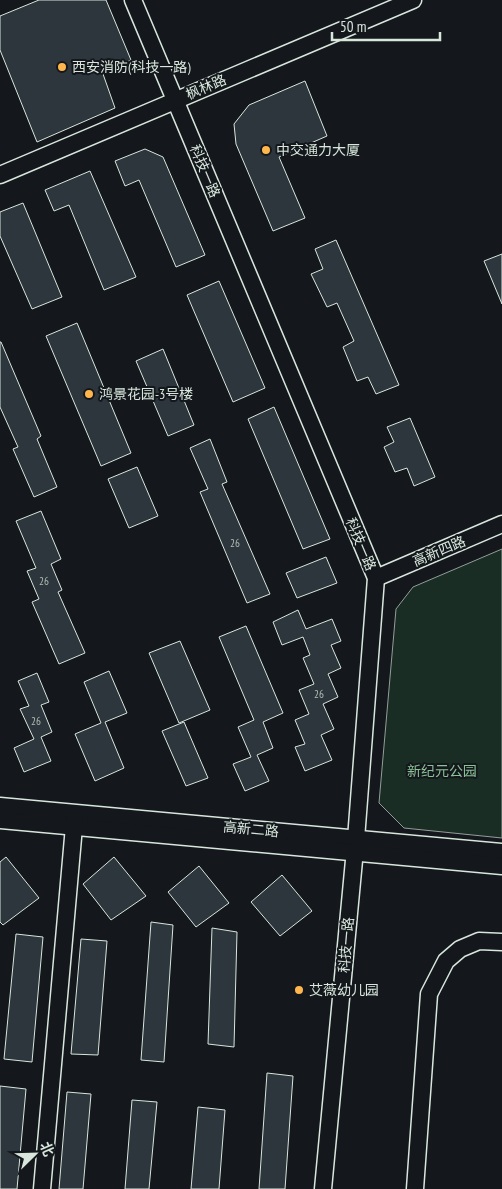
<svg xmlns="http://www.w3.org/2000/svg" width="502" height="1189" viewBox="0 0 502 1189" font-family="'PT Sans Narrow','Noto Sans SC',sans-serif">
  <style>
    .green { fill: #1a2d24; stroke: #939e99 }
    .building { fill: #2c363c; stroke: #d8e6dc }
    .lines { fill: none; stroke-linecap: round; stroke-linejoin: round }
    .minor-casing { stroke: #d8e6dc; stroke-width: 19 }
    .minor { stroke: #14181c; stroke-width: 16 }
    .poi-dot { fill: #ffb74d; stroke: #14181c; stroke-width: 2 }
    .labels { text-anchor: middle; stroke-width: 4; stroke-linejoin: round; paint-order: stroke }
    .number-label { font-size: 11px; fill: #adbab4 }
    .poi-label { font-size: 14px; fill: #d8e6dc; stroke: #14181c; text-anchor: start }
    .street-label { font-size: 14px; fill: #d8e6dc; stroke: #14181c }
    .park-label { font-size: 14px; fill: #8ac095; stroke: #14181c }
  </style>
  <rect width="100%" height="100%" fill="#14181c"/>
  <polygon class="green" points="502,549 502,838 404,828 379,803 396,609 413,587"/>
  <g class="building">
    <polygon points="39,0 106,0 131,60 103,74 115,108 37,142 0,50 0,16"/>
    <polygon points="305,81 327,136 279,157 305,218 273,231 236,144 234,124 249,105"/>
    <polygon points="145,149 163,157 205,255 176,267 139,180 125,186 115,161"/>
    <polygon points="90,171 136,277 104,290 69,205 54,211 45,190"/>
    <polygon points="23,203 62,297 32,309 0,236 0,212"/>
    <polygon points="336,240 399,385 376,394 368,377 357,381 343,347 354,341 337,303 327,307 311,274 323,269 315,249"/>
    <polygon points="502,254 502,304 484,261"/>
    <polygon points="219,281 265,388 233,402 187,295"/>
    <polygon points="77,323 131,453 101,466 46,336"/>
    <polygon points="0,342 1,342 41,436 37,439 57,487 34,497 13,449 18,447 0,407"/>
    <polygon points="163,349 194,425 168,436 136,361"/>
    <polygon points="274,407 330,539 303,549 248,419"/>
    <polygon points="410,418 435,477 414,486 407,468 395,472 384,447 394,442 387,427"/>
    <polygon points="210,439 227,482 222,484 270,594 247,603 200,492 208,489 190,448"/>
    <polygon points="137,467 158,516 129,528 108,479"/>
    <polygon points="41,511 61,559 51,564 62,590 58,592 85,653 59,664 32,602 39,599 27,571 36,568 16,521"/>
    <polygon points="326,557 337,583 297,598 286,573"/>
    <polygon points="298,610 306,629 332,619 341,641 331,645 341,668 328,674 338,697 323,704 334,729 321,735 332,760 305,771 295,747 305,744 295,720 309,714 299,690 314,684 303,658 310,655 303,637 282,645 273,622"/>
    <polygon points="246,626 283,713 263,722 273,748 257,755 269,781 245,791 233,764 251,757 238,727 254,720 219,637"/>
    <polygon points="180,641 210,710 179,723 149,653"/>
    <polygon points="109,671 127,713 105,722 124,768 95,781 75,734 101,723 84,682"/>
    <polygon points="37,673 49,702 41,705 52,732 41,737 51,761 24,772 14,748 34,739 20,709 29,706 18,681"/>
    <polygon points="184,722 208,778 186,786 162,731"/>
    <polygon points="6,857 39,898 3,925 0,922 0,862"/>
    <polygon points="114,857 146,896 111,920 83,884"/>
    <polygon points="199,866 229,903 196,927 168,892"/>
    <polygon points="282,875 312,911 280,936 251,902"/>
    <polygon points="151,922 173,925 164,1062 141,1060"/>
    <polygon points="212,928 237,932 234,1047 208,1044"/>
    <polygon points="16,934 43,937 32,1062 4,1059"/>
    <polygon points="81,939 107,941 98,1055 71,1054"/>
    <polygon points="267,1073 293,1076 285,1189 259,1189"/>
    <polygon points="0,1086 26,1089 17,1189 0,1189"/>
    <polygon points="67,1092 91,1094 83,1189 59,1189"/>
    <polygon points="132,1100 157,1102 149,1189 125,1189"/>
    <polygon points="198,1107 225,1110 219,1189 191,1189"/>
  </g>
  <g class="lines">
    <defs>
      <g id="minor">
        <polyline points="133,0 376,578 356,839 323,1189"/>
        <polyline points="0,175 413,0"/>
        <polyline points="376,578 502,524"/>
        <polyline points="0,806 502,852"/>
        <polyline points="0,820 502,866"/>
        <polyline points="42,1189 75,815"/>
        <polyline points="415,1189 429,994 446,961 460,949 479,941 502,942"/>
      </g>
    </defs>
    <use href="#minor" class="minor-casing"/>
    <use href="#minor" class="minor"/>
  </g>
  <g class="poi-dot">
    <circle cx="62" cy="67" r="5"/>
    <circle cx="266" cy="150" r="5"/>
    <circle cx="89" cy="394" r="5"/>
    <circle cx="299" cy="990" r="5"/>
  </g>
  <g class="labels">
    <g class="number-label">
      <text x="235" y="547">26</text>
      <text x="44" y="585">26</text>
      <text x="319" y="698">26</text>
      <text x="36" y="725">26</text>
    </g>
    <g class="poi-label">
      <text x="72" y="72">西安消防(科技一路)</text>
      <text x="276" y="155">中交通力大厦</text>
      <text x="99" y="399">鸿景花园-3号楼</text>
      <text x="309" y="995">艾薇幼儿园</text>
    </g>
    <g class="street-label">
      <text transform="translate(206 87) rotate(-23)" y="5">枫林路</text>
      <text transform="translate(205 171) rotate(67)" y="5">科技一路</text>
      <text transform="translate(361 544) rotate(67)" y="5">科技一路</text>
      <text transform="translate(439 551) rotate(-23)" y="5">高新四路</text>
      <text transform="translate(251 829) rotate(5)" y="5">高新二路</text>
      <text transform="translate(346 945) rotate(-85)" y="5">科技一路</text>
    </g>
    <g class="park-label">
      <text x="442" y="776">新纪元公园</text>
    </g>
  </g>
  <g transform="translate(35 1154) rotate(67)" stroke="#14181c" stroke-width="4" paint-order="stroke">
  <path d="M0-4L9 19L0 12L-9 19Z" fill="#d8e6dc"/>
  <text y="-8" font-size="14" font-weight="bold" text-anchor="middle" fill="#d8e6dc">北</text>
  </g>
  <path d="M332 32v8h108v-8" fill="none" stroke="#d8e6dc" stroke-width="2.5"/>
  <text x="340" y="32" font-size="15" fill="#d8e6dc" stroke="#14181c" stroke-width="4" paint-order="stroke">50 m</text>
</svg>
